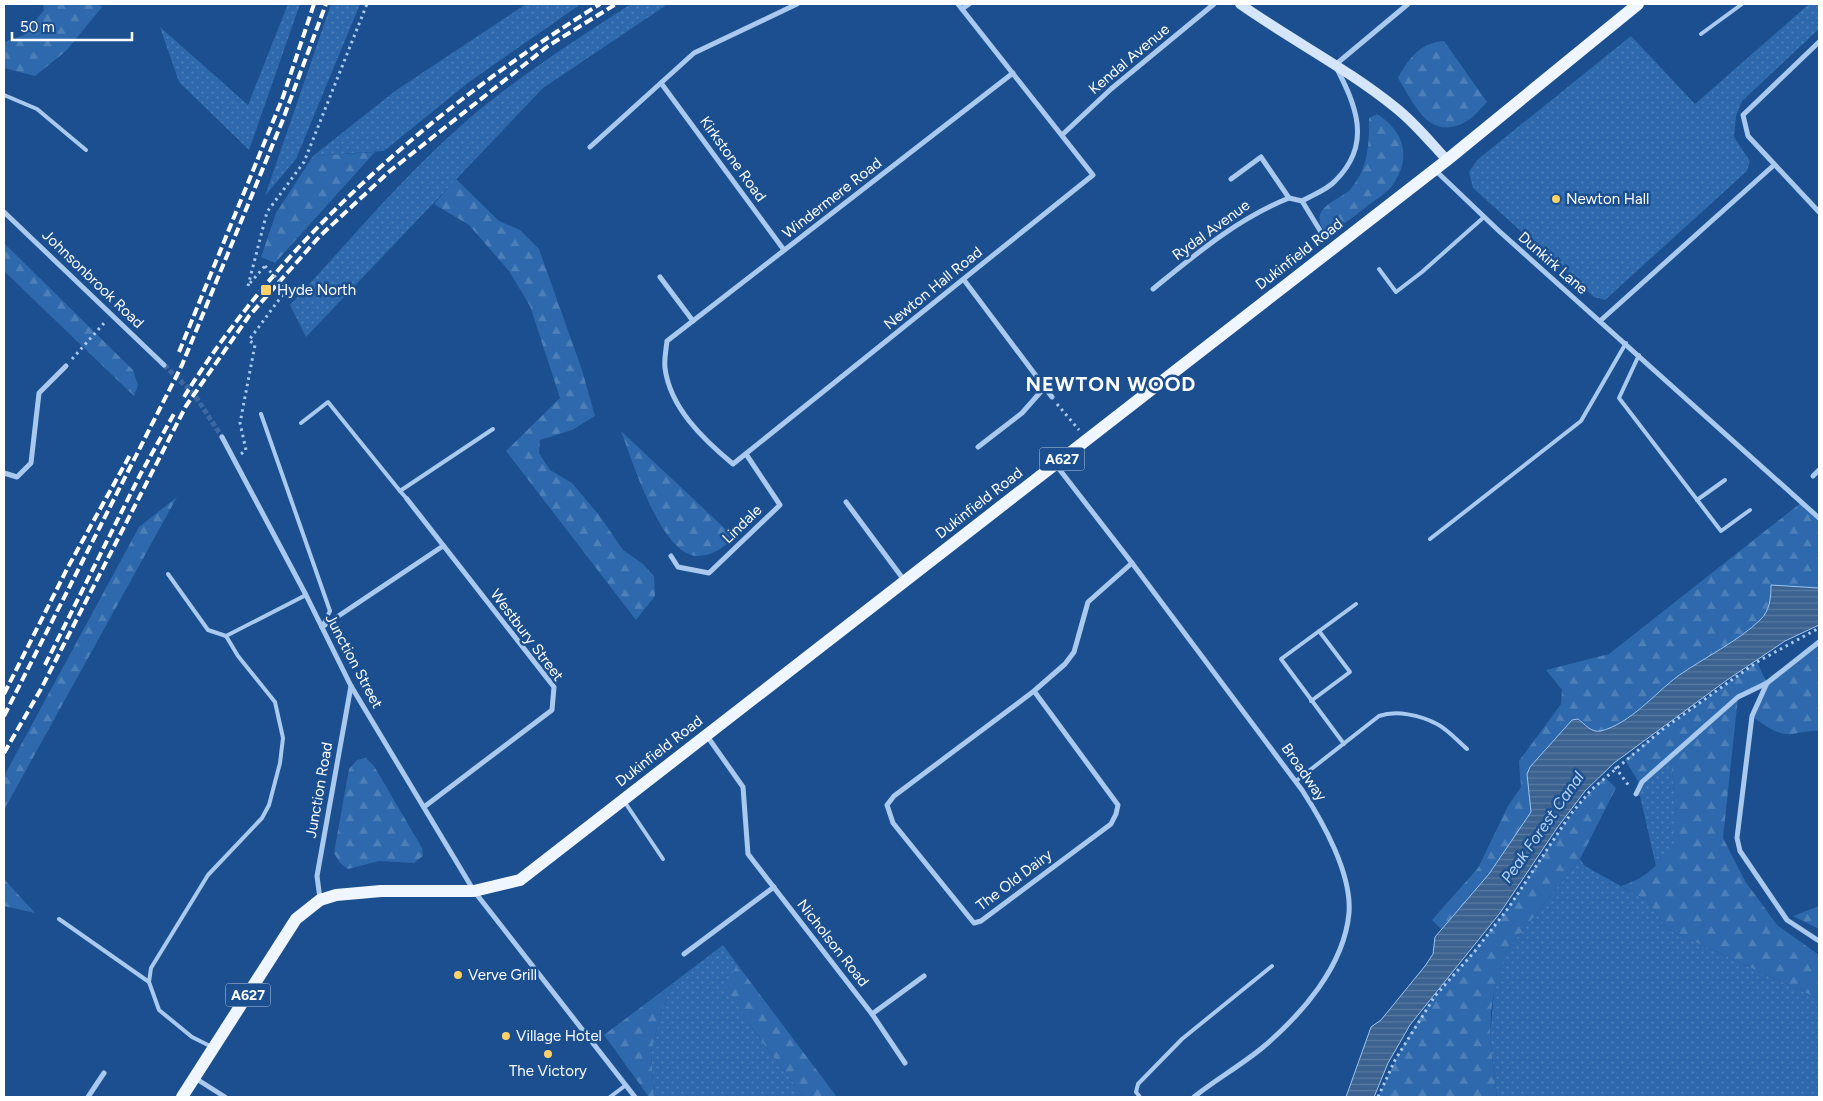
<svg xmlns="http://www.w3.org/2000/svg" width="1823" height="1101" viewBox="0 0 1823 1101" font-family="Figtree,sans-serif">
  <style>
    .grass { fill: url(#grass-dots) }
    .forest { fill: url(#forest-firs) }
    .water { fill: url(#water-rules); stroke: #9cc4f0 }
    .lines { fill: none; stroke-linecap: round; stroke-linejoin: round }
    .street-tunnel { stroke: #3d69a0; stroke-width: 5; stroke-dasharray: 5 2.5; stroke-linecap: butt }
    .path { stroke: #a9c9ee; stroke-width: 3; stroke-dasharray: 2.5 4; stroke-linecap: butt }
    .lane { stroke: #a9c9ee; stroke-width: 4 }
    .street { stroke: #a9c9ee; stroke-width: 5 }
    .secondary { stroke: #d6e6fa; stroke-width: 10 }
    .primary { stroke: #f0f6ff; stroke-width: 12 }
    .rail { stroke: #fff; stroke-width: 4; stroke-dasharray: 9 4; stroke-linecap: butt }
    .path-bridge { stroke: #a9c9ee; stroke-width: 3; stroke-dasharray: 2.5 4; stroke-linecap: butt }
    .poi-dot { fill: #ffd166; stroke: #1b4f8f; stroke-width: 2 }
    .labels { text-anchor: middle; stroke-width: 5; stroke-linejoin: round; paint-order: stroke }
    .shield { fill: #1b4f8f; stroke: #bbcadd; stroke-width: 1 }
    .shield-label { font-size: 14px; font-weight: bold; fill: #fff }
    .street-label { font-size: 15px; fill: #fff; stroke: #1b4f8f }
    .poi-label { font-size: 15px; fill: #fff; stroke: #1b4f8f; text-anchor: start }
    .water-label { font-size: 16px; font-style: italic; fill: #b5d3f5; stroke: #1b4f8f }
    .district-label { font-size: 20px; font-weight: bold; letter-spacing: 1px; fill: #fff; stroke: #1b4f8f }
  </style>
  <defs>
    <pattern id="grass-dots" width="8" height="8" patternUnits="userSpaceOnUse" patternTransform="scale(1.25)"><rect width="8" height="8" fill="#2e69ad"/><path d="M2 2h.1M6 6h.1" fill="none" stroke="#4d80b9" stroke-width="1.8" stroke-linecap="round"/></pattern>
    <pattern id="forest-firs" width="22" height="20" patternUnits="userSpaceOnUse" patternTransform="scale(1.25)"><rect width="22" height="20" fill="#2e69ad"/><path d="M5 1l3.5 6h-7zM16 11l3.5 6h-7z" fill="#4d80b9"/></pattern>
    <pattern id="water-rules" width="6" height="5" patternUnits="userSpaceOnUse" patternTransform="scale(1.25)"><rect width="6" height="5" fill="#3c6290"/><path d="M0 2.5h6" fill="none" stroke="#597aa1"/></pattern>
  </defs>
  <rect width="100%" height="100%" fill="#1b4f8f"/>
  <g class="grass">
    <polygon points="288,4 300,4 249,150 179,82 160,27 248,105"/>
    <polygon points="331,4 360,4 296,159 265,196"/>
    <polygon points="526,4 581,4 469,82 384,151 313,156 395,91"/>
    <path d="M631,4H668L543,88L306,337L290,305C347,244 401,178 464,123C516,78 574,41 631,4Z"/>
    <polygon points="1809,4 1819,4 1819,29 1742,101 1736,116 1734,137 1750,161 1747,171 1605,300 1594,297 1473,188 1469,172 1477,160 1631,36 1695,104"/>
    <polygon points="1671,756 1676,816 1676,845 1656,866 1640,796 1636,794 1642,782"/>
    <polygon points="1580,859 1585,866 1649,902 1667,929 1819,999 1819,1097 1497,1097 1490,1038 1494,992 1500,970 1507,950"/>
    <polygon points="723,945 737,964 727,987 751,1027 804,1097 654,1097 651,1052 662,1010 673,983"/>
  </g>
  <g class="forest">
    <polygon points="43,4 97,4 102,7 66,51 35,76 4,68 4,42 24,35 44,10"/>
    <path d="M1444,41L1487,102C1481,108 1474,117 1467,121C1430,143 1414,104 1398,78C1409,58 1420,43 1444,41Z"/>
    <path d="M1377,114C1405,132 1412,158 1392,186C1386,194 1373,201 1365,208C1352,218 1341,227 1326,233C1307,210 1334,202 1349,191C1353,187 1357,180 1360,175C1369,157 1369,138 1369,118Z"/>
    <polygon points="375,152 275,263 261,257 276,213 313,156"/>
    <polygon points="456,179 499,221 520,230 539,249 582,370 595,416 572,430 540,440 539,453 550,470 572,483 599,515 623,550 643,564 654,576 655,596 636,620 506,451 560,398 530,306 509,271 469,225 434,204"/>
    <polygon points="4,243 133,370 138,385 134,396 4,271"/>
    <path d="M621,431L735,538C723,547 713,556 697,556C661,555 632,460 621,431Z"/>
    <polygon points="177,497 4,810 4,776 139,527"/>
    <polygon points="1802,502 1819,518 1819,609 1627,732 1457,945 1432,920 1478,868 1508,806 1521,787 1519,761 1561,704 1562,690 1546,670 1609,654"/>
    <path d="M1819,642V731C1809,730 1802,733 1792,734C1777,736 1763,724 1752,716L1767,684L1738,697L1723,838L1745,881L1777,925L1819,955V999L1667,929L1649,902L1621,886C1647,878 1658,864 1676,844V816L1671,757L1642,782L1636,794L1638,781L1625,760L1663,729L1757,662L1767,683Z"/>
    <polygon points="366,758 374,766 422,848 423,856 414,863 379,861 348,869 340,863 334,853 349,769 357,760"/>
    <path d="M1605,777L1616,788L1580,859L1507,950L1494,992L1491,1012L1490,1038L1497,1097H1378C1394,1062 1412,1025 1436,995C1460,966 1486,938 1508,907C1540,863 1565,814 1605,777Z"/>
    <polygon points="4,879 35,913 4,906"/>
    <polygon points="1819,906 1819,929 1793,916"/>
    <polygon points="737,964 837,1097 804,1097 751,1027 726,987"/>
    <polygon points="673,983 662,1010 651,1052 654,1097 649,1097 604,1035"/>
  </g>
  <path class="water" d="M1771,585L1819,588V625L1785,641L1727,680L1614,763L1585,791L1557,828L1500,913L1410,1025L1388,1063L1374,1097H1346L1371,1027L1381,1020L1425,966L1433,954L1435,937L1489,874L1531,812L1527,774L1530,767L1572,720L1578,719C1585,724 1591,733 1601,731C1631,723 1654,694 1678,676C1702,659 1740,640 1760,620C1770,611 1771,597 1771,585Z"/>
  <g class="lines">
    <polyline class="street-tunnel" points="164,365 194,394 222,437"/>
    <g class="path">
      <polyline points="250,283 265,266"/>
      <polyline points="248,286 267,212 304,162 367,4"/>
      <polyline points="72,359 106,321"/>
      <polyline points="1057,404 1079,430"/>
      <polyline points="241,454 246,450 240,423 255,345 249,340 287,289"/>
      <polyline points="1615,767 1629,786"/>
      <polyline points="1378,1097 1395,1060 1435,996 1475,951 1509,907 1570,815 1591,790 1663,729 1757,662 1819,628"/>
    </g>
    <g class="lane">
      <polyline points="1701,34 1742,4"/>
      <polyline points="4,95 37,109 86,150"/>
      <polyline points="1379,269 1396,292 1422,272 1484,217"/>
      <polyline points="1639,355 1619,398 1721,531 1750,510"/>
      <polyline points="261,414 330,611 323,625"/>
      <polyline points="301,423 328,402 400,491"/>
      <polyline points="407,499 400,491 493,429"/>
      <polyline points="1697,500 1725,480"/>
      <polyline points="1430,539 1581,421 1626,343"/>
      <polyline points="168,574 208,630 226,636"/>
      <polyline points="1311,701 1350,672 1319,631"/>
      <polyline points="1344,744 1281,659 1356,604"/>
      <path d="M1296,781L1379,716C1396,710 1420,715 1437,724C1447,729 1458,741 1467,749"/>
      <polyline points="624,801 663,859"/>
      <polyline points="59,919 149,982 159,1010 192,1037 212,1047"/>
      <polyline points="149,982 151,968 208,875 262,818 269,805 280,763 283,738 275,702 238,656 226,636 306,595"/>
      <polyline points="610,1097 626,1085"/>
      <polyline points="1140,1097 1136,1092 1138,1084 1182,1039 1272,966"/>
    </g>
    <g class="street">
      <path d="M958,4L1093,175L733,464C704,440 670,408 665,368C664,360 666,350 667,341L1013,73"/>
      <polyline points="962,9 969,4"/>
      <polyline points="1819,42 1743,115 1748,136 1819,212"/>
      <polyline points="661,83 784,250"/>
      <polyline points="1062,135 1111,89 1214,4"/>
      <polyline points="590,147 694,53 797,4"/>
      <polyline points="1435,170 1499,231 1819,518"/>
      <polyline points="1231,179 1261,157 1289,198 1302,201 1321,232"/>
      <path d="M1302,201C1312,195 1327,190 1335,181C1373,144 1356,105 1335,65L1408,4"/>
      <polyline points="4,212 164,365"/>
      <polyline points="660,277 693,321"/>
      <polyline points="964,280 1052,397"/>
      <path d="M1153,289C1196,254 1237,219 1289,198"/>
      <polyline points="1600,321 1774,165"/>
      <polyline points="222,437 306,595 351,686 474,891 635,1097"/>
      <polyline points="978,447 1022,413 1045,387"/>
      <path d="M1056,465L1132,563L1302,790C1323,822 1352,874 1349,913C1344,967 1301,1015 1262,1048C1240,1066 1215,1080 1194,1097"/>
      <polyline points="4,473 17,477 31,463 39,393 66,366"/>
      <polyline points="1813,476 1819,470"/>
      <polyline points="407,499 554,687 552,710 424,807"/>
      <polyline points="846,502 904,580"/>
      <polyline points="671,556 678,567 709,573 780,505 746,454"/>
      <polyline points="322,627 443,546"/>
      <polyline points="1819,642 1767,683 1752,716 1737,838 1740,851 1787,920 1819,941"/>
      <polyline points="1034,691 1118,805 1116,814 1111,824 981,921 974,923 893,823 887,805 894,796 1034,691 1065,664 1074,652 1088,602 1132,563"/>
      <polyline points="707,736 743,787 748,854 872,1014 924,976"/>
      <polyline points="1636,794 1642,782 1738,697 1767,683"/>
      <polyline points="320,899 317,876 351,686"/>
      <polyline points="684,954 774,887"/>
      <polyline points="872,1014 905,1063"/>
      <polyline points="195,1078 225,1097"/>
      <polyline points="88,1097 104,1073"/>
    </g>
    <path class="secondary" d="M1240,4C1291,40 1348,69 1396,108C1415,123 1431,143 1447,160"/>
    <polyline class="primary" points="182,1097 296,919 320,900 336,895 381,891 474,891 520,880 1447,160 1638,4"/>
    <g class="rail">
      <polyline points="179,352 283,97 314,4"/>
      <path d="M184,397C286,233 438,105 600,4"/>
      <polyline points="45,665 140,475 175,412"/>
      <polyline points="4,694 68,567 130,455"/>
      <polyline points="4,716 182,365 282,122 326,4"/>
      <polyline points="4,753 41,689 186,406 249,316 320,236 390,171 548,46 616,4"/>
    </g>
    <polyline class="path-bridge" points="265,266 287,289"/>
  </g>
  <g class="poi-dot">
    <circle cx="1556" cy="199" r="5"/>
    <rect x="260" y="284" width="12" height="12" rx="2.5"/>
    <circle cx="458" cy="975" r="5"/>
    <circle cx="506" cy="1036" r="5"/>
    <circle cx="548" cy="1054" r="5"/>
  </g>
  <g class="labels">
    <g class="shield">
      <rect x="1039.5" y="447.5" width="45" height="23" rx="4"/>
      <rect x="225.5" y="983.5" width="45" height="23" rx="4"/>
    </g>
    <g class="shield-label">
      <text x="1062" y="464">A627</text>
      <text x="248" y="1000">A627</text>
    </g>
    <g class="street-label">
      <text transform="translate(1129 59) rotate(-40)" y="5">Kendal Avenue</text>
      <text transform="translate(733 159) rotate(54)" y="5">Kirkstone Road</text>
      <text transform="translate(832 198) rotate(-38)" y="5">Windermere Road</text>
      <text transform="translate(1211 230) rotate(-36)" y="5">Rydal Avenue</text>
      <text transform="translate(1299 254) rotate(-38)" y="5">Dukinfield Road</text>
      <text transform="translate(1553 263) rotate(41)" y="5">Dunkirk Lane</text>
      <text transform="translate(93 279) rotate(44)" y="5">Johnsonbrook Road</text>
      <text transform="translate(933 288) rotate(-39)" y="5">Newton Hall Road</text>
      <text transform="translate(979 503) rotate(-38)" y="5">Dukinfield Road</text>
      <text transform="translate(742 524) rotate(-44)" y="5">Lindale</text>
      <text transform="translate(527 635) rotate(53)" y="5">Westbury Street</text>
      <text transform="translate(354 661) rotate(62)" y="5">Junction Street</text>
      <text transform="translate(659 751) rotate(-38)" y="5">Dukinfield Road</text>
      <text transform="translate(1304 772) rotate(55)" y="5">Broadway</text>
      <text transform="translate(319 790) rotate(-80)" y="5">Junction Road</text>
      <text transform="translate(1014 880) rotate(-37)" y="5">The Old Dairy</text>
      <text transform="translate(833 943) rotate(52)" y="5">Nicholson Road</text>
    </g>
    <g class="poi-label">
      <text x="1566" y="204">Newton Hall</text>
      <text x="277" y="295">Hyde North</text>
      <text x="468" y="980">Verve Grill</text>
      <text x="516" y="1041">Village Hotel</text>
      <text x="548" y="1076" text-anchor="middle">The Victory</text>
    </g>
    <g class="water-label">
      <text transform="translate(1542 827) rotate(-55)" y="6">Peak Forest Canal</text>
    </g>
    <g class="district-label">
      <text x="1111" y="391">NEWTON WOOD</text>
    </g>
  </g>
  <rect width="1823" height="1101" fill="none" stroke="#ffffff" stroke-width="10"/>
  <path d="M12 32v8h120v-8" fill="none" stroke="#ffffff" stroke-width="2.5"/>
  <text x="20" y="32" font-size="15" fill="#ffffff" stroke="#1b4f8f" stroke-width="4" paint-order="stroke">50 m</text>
</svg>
